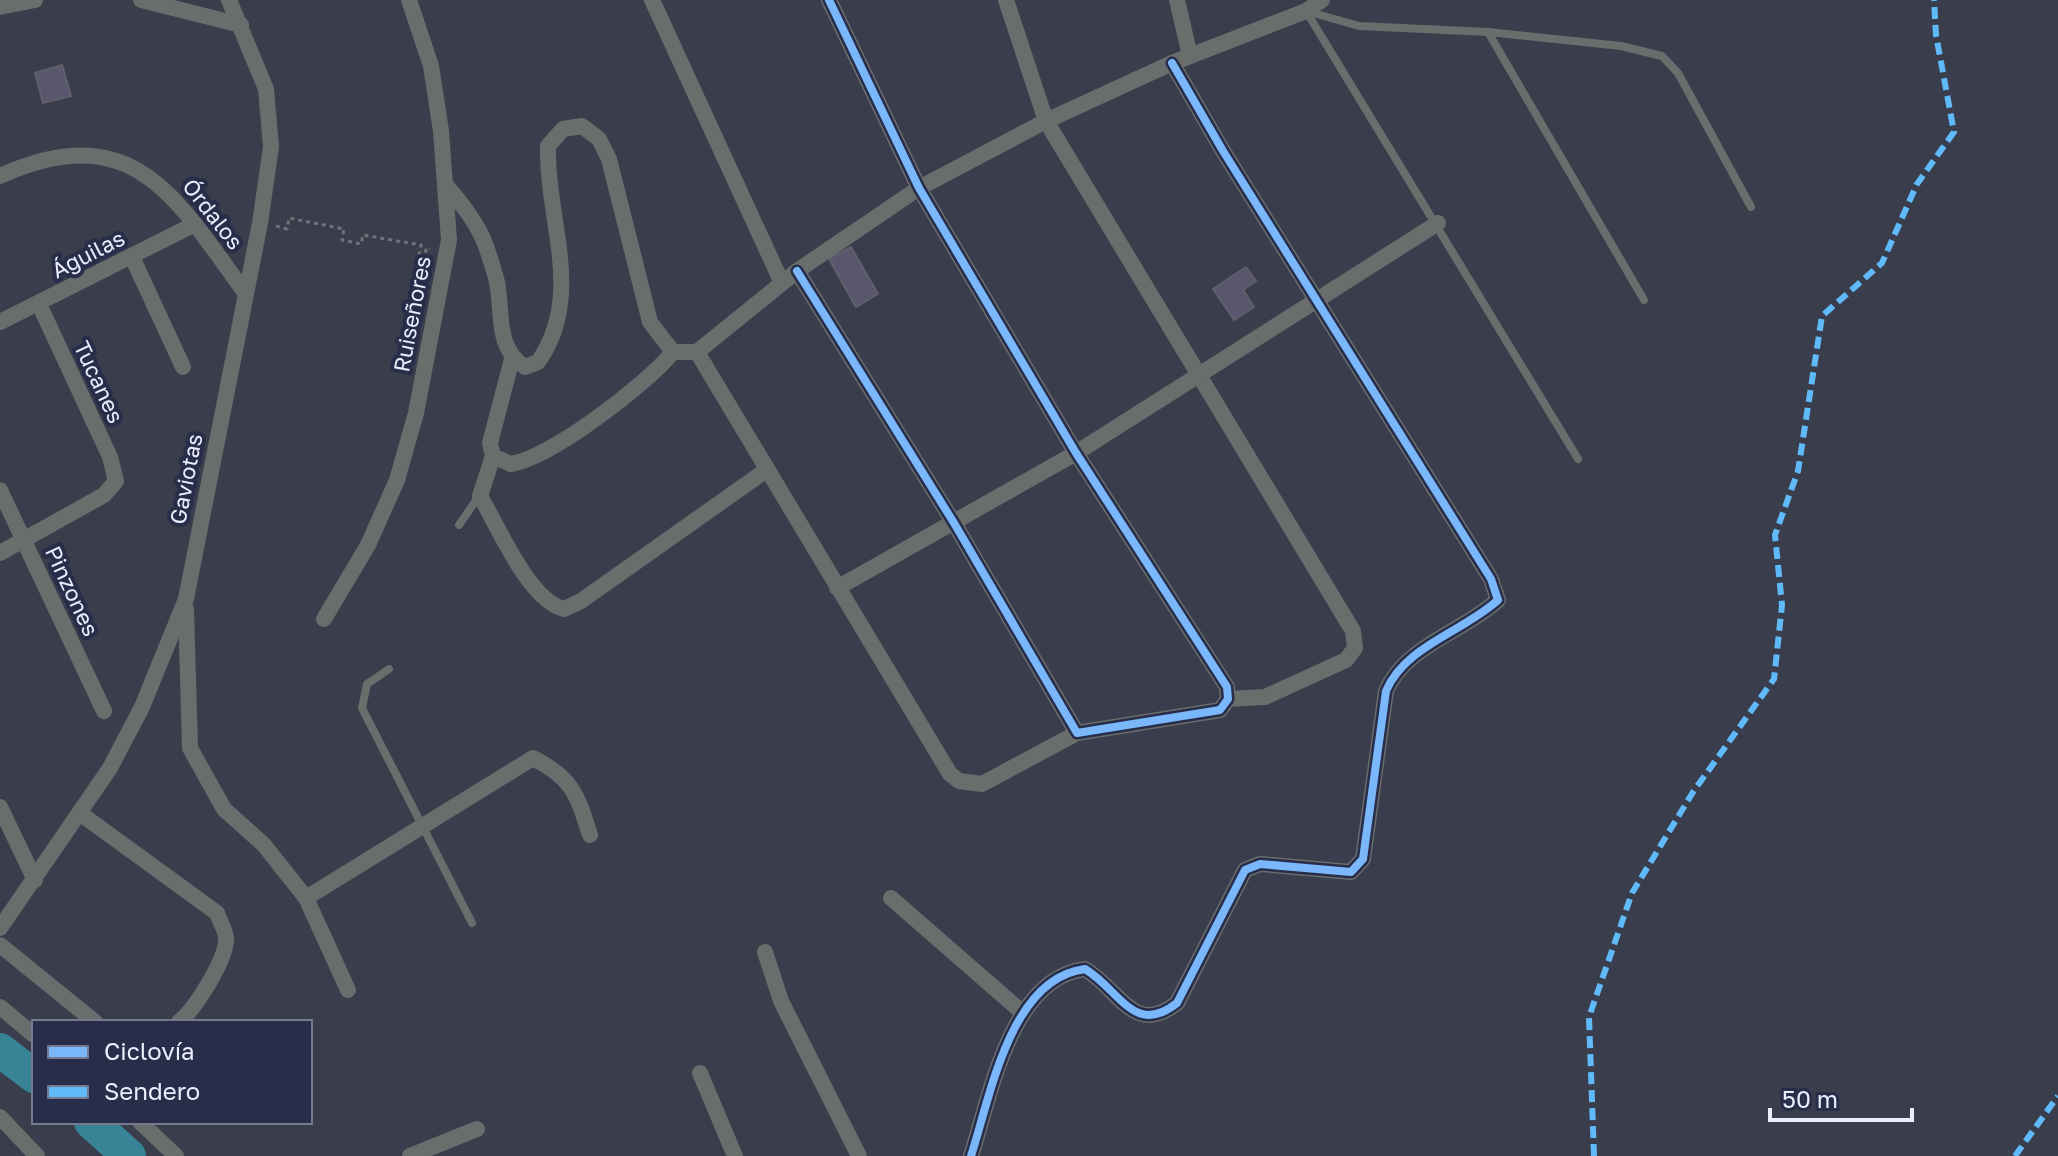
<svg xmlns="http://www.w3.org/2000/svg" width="2058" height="1156" viewBox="0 0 2058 1156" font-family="'Golos Text',sans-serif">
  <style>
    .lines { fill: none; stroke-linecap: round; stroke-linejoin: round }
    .river { stroke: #388395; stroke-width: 34 }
    .building { fill: #5a566e; stroke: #60606d; stroke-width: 2 }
    .path { stroke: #717477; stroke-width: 3; stroke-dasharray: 4 4; stroke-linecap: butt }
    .service { stroke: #696d6c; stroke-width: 8 }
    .minor { stroke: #696d6c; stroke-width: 16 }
    .quiet { stroke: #60bafa; stroke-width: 6; stroke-dasharray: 12 6; stroke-linecap: butt }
    .cycleway-casing { stroke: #282d49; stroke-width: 13 }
    .cycleway { stroke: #7ab7fb; stroke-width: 8 }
    .labels { text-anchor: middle; stroke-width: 8; stroke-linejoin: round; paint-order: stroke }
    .street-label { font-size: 22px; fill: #eaeefc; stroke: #282d49 }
  </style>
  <rect width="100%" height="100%" fill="#3a3d4c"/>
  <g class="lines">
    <g class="river">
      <polyline points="0,1050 34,1076"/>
      <polyline points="91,1122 129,1156"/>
    </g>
  </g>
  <g class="building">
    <polygon points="62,65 71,96 43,103 35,73"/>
    <polygon points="851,247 878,294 856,307 829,259"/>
    <polygon points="1246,267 1256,281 1243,290 1254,307 1234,320 1213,289"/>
  </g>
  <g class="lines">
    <polyline class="path" points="276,226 287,229 289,218 344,229 342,240 361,244 363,235 421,245 419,257 425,257 426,248 430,249"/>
    <g class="service">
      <polyline points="1488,32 1644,300"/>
      <polyline points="1578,459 1306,11 1359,26 1488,32 1621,46 1662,56 1678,73 1751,207"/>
      <polyline points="459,525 479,496"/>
      <polyline points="389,669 367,684 362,708 472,923"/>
    </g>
    <g class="minor">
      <polyline points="141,0 241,25"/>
      <polyline points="652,0 782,283"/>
      <polyline points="1006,0 1046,121 1353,631 1355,648 1346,660 1265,697 1228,699"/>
      <polyline points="1177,0 1190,56"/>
      <polyline points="0,7 35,0"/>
      <path d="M0,176C134,116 176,198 246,294"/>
      <path d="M445,184C461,203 477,222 486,246C490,258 494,270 497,282C503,313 495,348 525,367L538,362C585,295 546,220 548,146L563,129L582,126L599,139L609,159L650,322L673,352H697L797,271L919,188L1046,121L1172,63L1306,11L1322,0"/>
      <polyline points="132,257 183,367"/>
      <polyline points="797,271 954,523 1077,733 1220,710 1228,699 1227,687 1076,453 919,188 829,0"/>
      <polyline points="0,322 195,224"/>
      <polyline points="697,352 950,774 959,781 982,784 1077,733"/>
      <path d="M512,359L490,443L493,456L511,464C551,458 648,383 673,352"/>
      <path d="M493,456L480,496C498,526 529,601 564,609L581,601L765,471"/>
      <polyline points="0,490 104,711"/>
      <polyline points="0,553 104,495 116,481 110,457 39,304"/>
      <polyline points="837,588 1076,453 1438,223"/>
      <polyline points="186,609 190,748 224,809 264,845 306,898 348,990"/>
      <polyline points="324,619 368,545 397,480 416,413 449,240 441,131 431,66 409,0"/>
      <polyline points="0,807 35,880"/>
      <path d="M81,814L217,913C219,920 226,931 226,938C227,959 195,1009 179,1022"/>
      <path d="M306,898L533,758C573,778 577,795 590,835"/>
      <polyline points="891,898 1023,1013"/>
      <polyline points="0,928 110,768 142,707 186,599 260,223 271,147 266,89 229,0"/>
      <polyline points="0,945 95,1022"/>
      <polyline points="765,952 781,1001 859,1156"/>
      <polyline points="0,1007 34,1035"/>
      <polyline points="700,1073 735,1156"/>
      <polyline points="0,1117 37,1156"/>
      <polyline points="140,1122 176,1156"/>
      <polyline points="410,1156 477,1129"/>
      <path d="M971,1156C990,1098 1010,978 1085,969C1120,990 1134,1037 1177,1003L1245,870L1260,864L1351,872L1363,859L1386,691C1405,646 1463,632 1498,600L1491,579L1223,151L1172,63"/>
    </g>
    <g class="quiet">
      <polyline points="1594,1156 1589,1017 1632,893 1693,792 1774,679 1782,605 1775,535 1798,471 1822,316 1882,263 1917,184 1954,132 1936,35 1934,0"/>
      <polyline points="2015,1156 2058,1096"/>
    </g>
    <defs>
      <g id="cycleway">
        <polyline points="797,271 954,523 1077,733 1220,710 1228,699 1227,687 1076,453 919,188 829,0"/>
        <path d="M971,1156C990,1098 1010,978 1085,969C1120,990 1134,1037 1177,1003L1245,870L1260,864L1351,872L1363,859L1386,691C1405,646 1463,632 1498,600L1491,579L1223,151L1172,63"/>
      </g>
    </defs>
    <use href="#cycleway" class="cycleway-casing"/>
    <use href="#cycleway" class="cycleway"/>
  </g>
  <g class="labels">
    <g class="street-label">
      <text transform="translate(213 214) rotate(52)" y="8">Órdalos</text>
      <text transform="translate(88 254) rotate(-27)" y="8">Águilas</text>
      <text transform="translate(412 314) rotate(-79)" y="8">Ruiseñores</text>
      <text transform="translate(99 382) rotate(65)" y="8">Tucanes</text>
      <text transform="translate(186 479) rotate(-79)" y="8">Gaviotas</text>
      <text transform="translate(72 591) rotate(65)" y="8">Pinzones</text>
    </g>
  </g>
  <rect x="32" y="1020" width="280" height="104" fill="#282d49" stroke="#767a91" stroke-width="2"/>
  <rect x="48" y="1046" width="40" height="12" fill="#7ab7fb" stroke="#767a91" stroke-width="2"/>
  <text x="104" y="1060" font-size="24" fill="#eaeefc">Ciclovía</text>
  <rect x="48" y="1086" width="40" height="12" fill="#60bafa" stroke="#767a91" stroke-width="2"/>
  <text x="104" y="1100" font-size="24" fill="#eaeefc">Sendero</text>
  <path d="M1770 1108v12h142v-12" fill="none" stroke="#eaeefc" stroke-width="4"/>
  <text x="1782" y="1108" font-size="24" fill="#eaeefc" stroke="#282d49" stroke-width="6" paint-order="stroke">50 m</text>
</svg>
